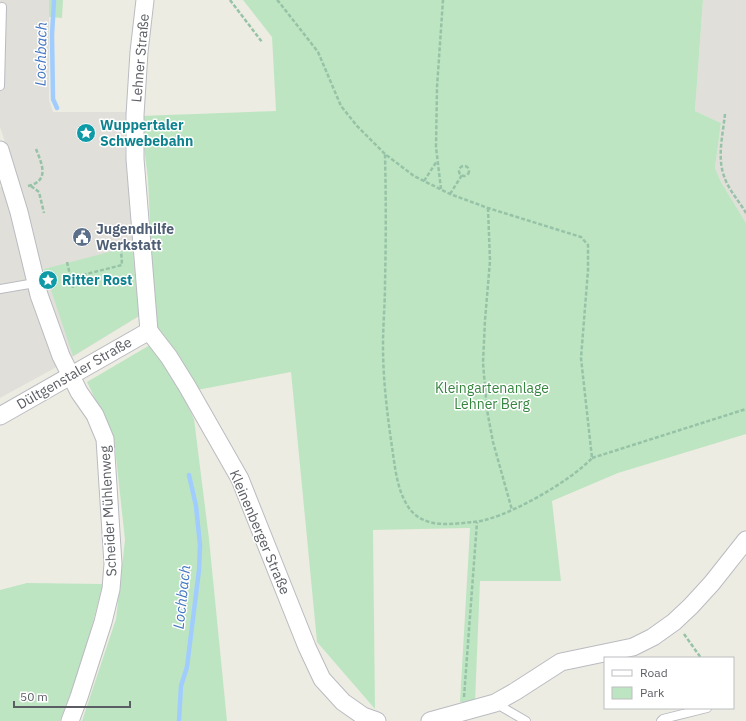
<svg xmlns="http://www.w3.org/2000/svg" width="746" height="721" viewBox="0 0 746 721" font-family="'IBM Plex Sans',sans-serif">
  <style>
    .industrial { fill: #e1dfda }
    .green { fill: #bee5c2 }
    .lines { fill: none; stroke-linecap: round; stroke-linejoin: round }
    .stream { stroke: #a1cdfe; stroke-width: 4.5 }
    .lane-casing { stroke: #babbc1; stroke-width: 10 }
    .street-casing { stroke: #babbc1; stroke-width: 19 }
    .path { stroke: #96c3a7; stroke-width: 2.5; stroke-dasharray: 4 2; stroke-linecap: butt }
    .lane { stroke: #fff; stroke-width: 8 }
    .street { stroke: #fff; stroke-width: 17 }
    .labels { text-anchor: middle; stroke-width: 3; stroke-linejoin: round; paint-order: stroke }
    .street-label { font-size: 14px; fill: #5a5d63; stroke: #fff }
    .culture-label { font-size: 14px; font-weight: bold; fill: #0d838f; stroke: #fff; text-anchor: start }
    .service-label { font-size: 14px; font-weight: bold; fill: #4e5e75; stroke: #fff; text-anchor: start }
    .park-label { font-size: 14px; fill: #368641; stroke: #fff }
    .water-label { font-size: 15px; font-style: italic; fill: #4476c2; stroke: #fff }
  </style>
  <rect width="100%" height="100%" fill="#edece2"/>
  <g class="industrial">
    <polygon points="0,0 49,0 49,100 53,112 126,112 124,138 139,316 53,369 0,398 0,187 19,183 0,127"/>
    <polygon points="703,0 746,0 746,223 721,182 715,168 721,123 695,111"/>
  </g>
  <g class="green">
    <polygon points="49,0 63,0 62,18 49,17"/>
    <polygon points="243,0 703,0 695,111 721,123 715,168 721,182 746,223 746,434 618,473 552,501 561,581 480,581 475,702 460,702 470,528 373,530 375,709 317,642 291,372 197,390 155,326 148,179 140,116 276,111 272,37"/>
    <polygon points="132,246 139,316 73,356 44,269"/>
    <polygon points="150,345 182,393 194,419 209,539 227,721 82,721 116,619 125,540 114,438 87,382"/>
    <path d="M27,583L103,584C91,631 78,677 60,721H0V590Z"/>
  </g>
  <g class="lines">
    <g class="stream">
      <polyline points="54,0 52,35 53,99 57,108"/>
      <polyline points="179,721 181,686 187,667 199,570 200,545 196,506 189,475"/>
    </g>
    <defs>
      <g id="lane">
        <polyline points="0,86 2,7"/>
        <polyline points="0,289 35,283"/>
        <polyline points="495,703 526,721"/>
        <polyline points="661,721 663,719 707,708"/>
      </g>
      <g id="street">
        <polyline points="145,0 139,52 135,115 135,159 149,331"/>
        <polyline points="0,150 19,212 39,295 61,356 79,392 95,415 105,439 113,564 111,589 103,622 79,697 70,721"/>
        <polyline points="149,331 169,357 187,386 240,479 307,647 322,679 343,702 363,716 377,721"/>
        <polyline points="0,416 149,331"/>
        <polyline points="430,721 495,703 516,691 561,662 633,647 653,637 674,622 691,606 712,583 746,540"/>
      </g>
    </defs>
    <use href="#lane" class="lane-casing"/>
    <use href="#street" class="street-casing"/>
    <g class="path">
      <polyline points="230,0 262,42"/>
      <path d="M277,0L279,2L318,52L341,106L357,126L385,154L414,176L450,194L488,208L581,237L588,245V270L581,358L592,458C571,481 504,520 473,522C452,524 424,529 409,508C397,491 395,467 392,447C387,413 383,379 383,345C383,325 385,304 385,284C386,241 386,198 385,154"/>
      <path d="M725,114C723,134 717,157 724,176C728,189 739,201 746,213"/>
      <circle cx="464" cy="171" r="5"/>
      <polyline points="424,181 437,161"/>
      <path d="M28,186C50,181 42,164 36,149"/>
      <polyline points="31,186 39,192 44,213"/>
      <polyline points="441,189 436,147 437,87 443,0"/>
      <polyline points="450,194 462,175"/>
      <polyline points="488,208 490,261 485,320 483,363 487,410 493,442 512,510"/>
      <polyline points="67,262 73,288"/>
      <polyline points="71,278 122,265 121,249"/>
      <polyline points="592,458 746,409"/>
      <polyline points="684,634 701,658"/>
      <polyline points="464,697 477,522"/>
    </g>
    <use href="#lane" class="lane"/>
    <use href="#street" class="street"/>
  </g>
  <defs>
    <symbol id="sight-disc" viewBox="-11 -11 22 22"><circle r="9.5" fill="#0f9aa8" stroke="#fff"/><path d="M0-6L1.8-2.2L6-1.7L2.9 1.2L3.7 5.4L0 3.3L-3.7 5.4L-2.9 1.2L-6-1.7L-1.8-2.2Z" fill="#fff"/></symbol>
    <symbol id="civic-disc" viewBox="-11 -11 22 22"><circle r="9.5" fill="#5c6f8a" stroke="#fff"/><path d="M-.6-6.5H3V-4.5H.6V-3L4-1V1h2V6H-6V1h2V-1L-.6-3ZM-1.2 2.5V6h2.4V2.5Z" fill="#fff"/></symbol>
  </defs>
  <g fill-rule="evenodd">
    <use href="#sight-disc" x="75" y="122" width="22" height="22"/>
    <use href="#civic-disc" x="71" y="226" width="22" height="22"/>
    <use href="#sight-disc" x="37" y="269" width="22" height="22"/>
  </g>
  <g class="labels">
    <g class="street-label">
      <text transform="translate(140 58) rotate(-85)" y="5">Lehner Straße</text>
      <text transform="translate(74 373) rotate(-30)" y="5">Dültgenstaler Straße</text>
      <text transform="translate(108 511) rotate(-93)" y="5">Scheider Mühlenweg</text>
      <text transform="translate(260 532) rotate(67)" y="5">Kleinenberger Straße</text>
    </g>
    <g class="culture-label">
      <text x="100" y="130">Wuppertaler<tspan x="100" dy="16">Schwebebahn</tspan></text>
      <text x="62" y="285">Ritter Rost</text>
    </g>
    <g class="service-label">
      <text x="96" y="234">Jugendhilfe<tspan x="96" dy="16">Werkstatt</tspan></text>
    </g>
    <g class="park-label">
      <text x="492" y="393">Kleingartenanlage<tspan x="492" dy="16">Lehner Berg</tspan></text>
    </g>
    <g class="water-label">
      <text transform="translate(41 54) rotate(-89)" y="5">Lochbach</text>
      <text transform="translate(182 597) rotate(-84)" y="5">Lochbach</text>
    </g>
  </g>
  <rect x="604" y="657" width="130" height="52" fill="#ffffff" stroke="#bdbec1"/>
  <rect x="612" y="670" width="20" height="6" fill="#ffffff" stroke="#bdbec1"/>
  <text x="640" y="677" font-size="12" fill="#5a5d63">Road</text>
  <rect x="612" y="687" width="20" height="12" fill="#bee5c2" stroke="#bdbec1"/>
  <text x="640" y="697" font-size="12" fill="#5a5d63">Park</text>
  <path d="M14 701v6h116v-6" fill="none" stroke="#5a5d63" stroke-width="2"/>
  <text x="20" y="701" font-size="12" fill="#5a5d63" stroke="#ffffff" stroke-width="3" paint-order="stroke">50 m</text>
</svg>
